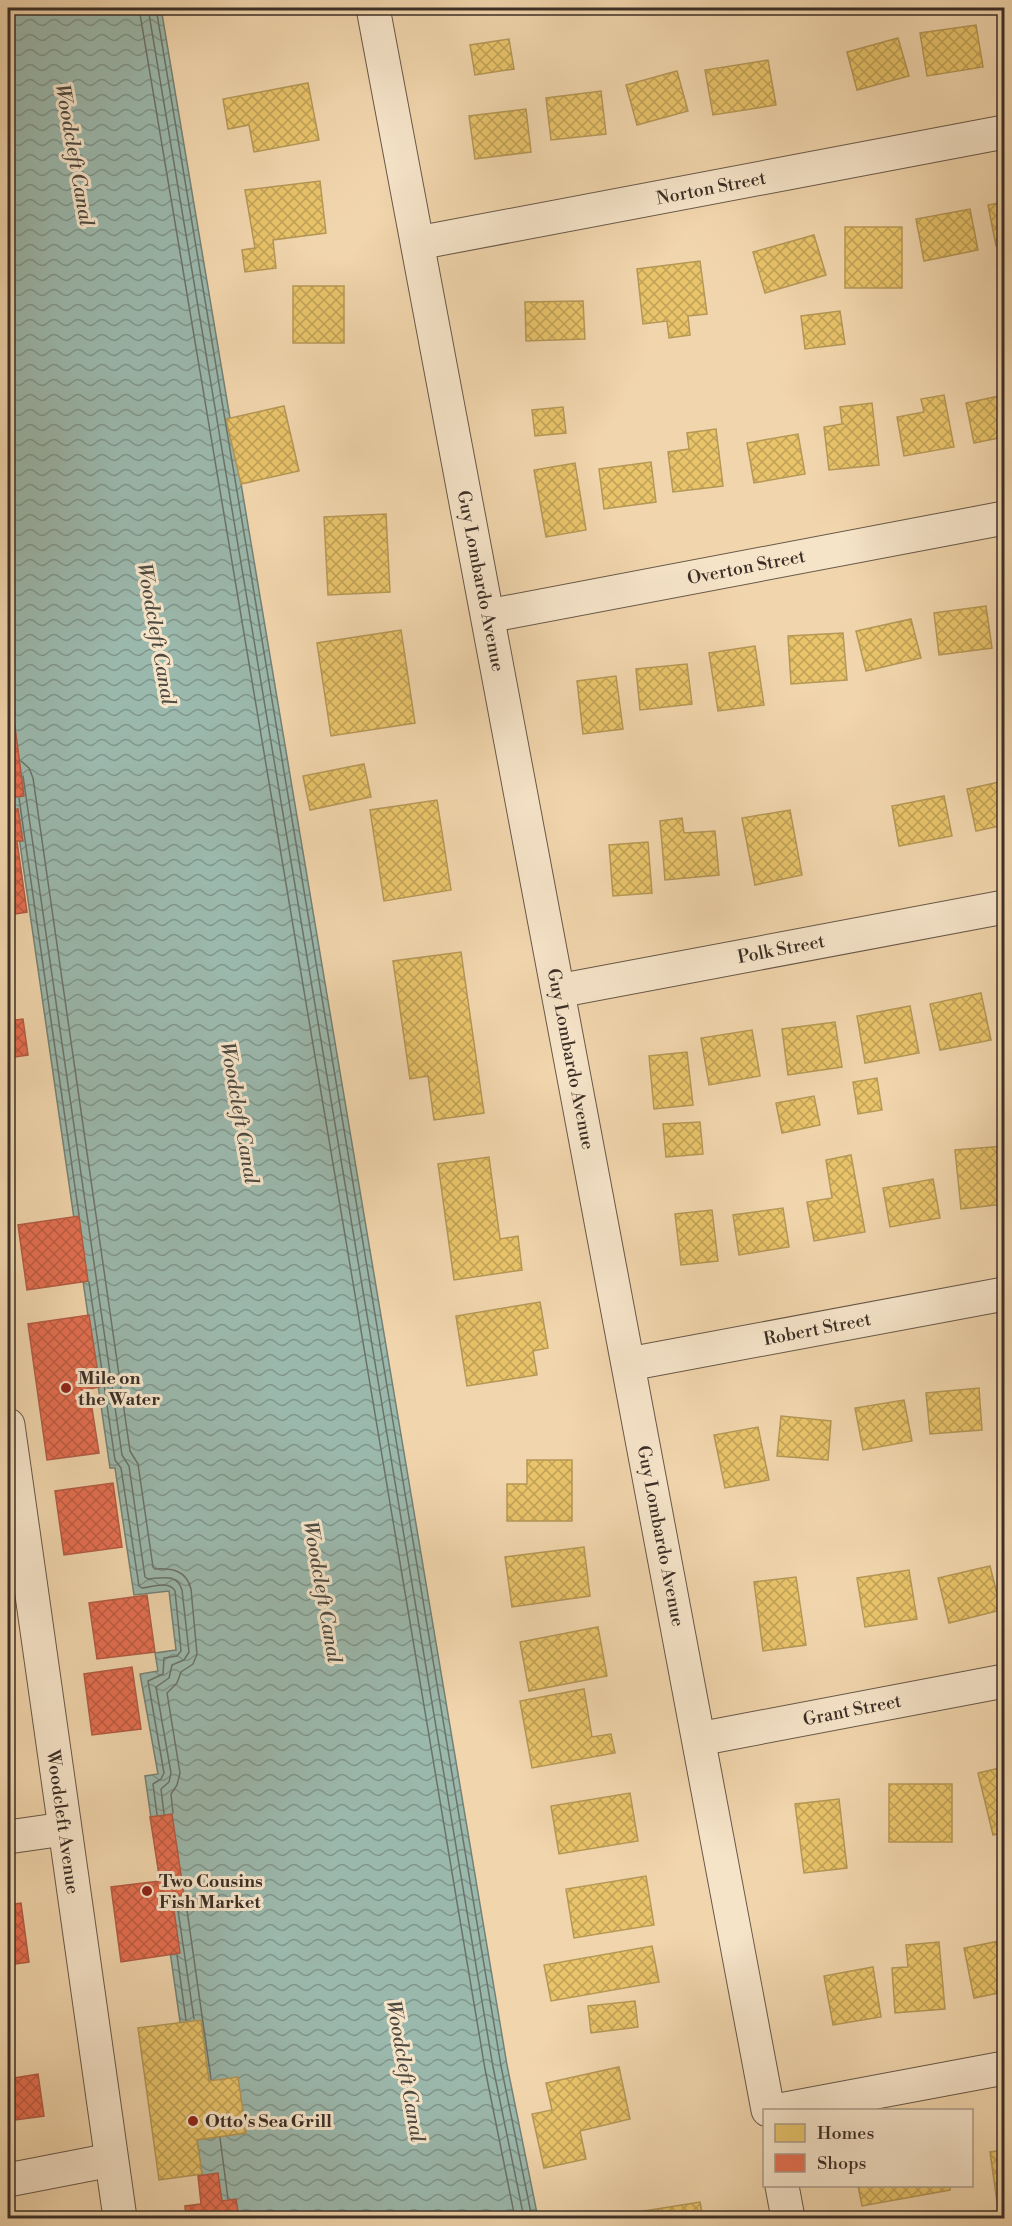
<svg xmlns="http://www.w3.org/2000/svg" width="1012" height="2226" viewBox="0 0 1012 2226" font-family="'Libre Bodoni',serif">
  <style>
    .water { fill: url(#water-waves); stroke: #758176; stroke-width: 1.5 }
    .homes { fill: url(#homes-cross-hatch); stroke: #b59756; stroke-width: 1.5 }
    .shops { fill: url(#shops-cross-hatch); stroke: #b35c44; stroke-width: 1.5 }
    .lines { fill: none; stroke-linecap: round; stroke-linejoin: round }
    .shore { stroke: #6b7369; stroke-width: 1.5 }
    .minor-casing { stroke: #685848; stroke-width: 35 }
    .minor { stroke: #f6e4c9; stroke-width: 33 }
    .poi-dot { fill: #8f2418; stroke: #f6e4c9; stroke-width: 2 }
    .labels { text-anchor: middle; stroke-width: 6; stroke-linejoin: round; paint-order: stroke }
    .street-label { font-size: 18px; fill: #3b2e26; stroke: #f6e4c9 }
    .poi-label { font-size: 18px; font-weight: bold; fill: #3b2e26; stroke: #f6e4c9; text-anchor: start }
    .water-label { font-size: 20px; font-style: italic; fill: #4e4a41; stroke: #f6e4c9 }
  </style>
  <defs>
    <pattern id="water-waves" width="16" height="10" patternUnits="userSpaceOnUse" patternTransform="scale(1.5)"><rect width="16" height="10" fill="#9bb8ac"/><path d="M0 5q4-4 8 0t8 0" fill="none" stroke="#80968c"/></pattern>
    <pattern id="homes-cross-hatch" width="8" height="8" patternUnits="userSpaceOnUse" patternTransform="scale(1.5)"><rect width="8" height="8" fill="#e9c46a"/><path d="M0 0l8 8M0 8l8-8" fill="none" stroke="#bea057"/></pattern>
    <pattern id="shops-cross-hatch" width="8" height="8" patternUnits="userSpaceOnUse" patternTransform="scale(1.5)"><rect width="8" height="8" fill="#e76f51"/><path d="M0 0l8 8M0 8l8-8" fill="none" stroke="#bc5c43"/></pattern>
  </defs>
  <rect width="100%" height="100%" fill="#f1d5ac"/>
  <filter id="stains"><feTurbulence type="fractalNoise" baseFrequency=".00333" numOctaves="4"/><feColorMatrix values="0 0 0 0 .2 0 0 0 0 .09 0 0 0 0 .02 0 0 0 .5 -.17"/></filter>
  <radialGradient id="worn" r=".72"><stop offset=".6" stop-color="#630" stop-opacity="0"/><stop offset="1" stop-color="#630" stop-opacity=".3"/></radialGradient>
  <polygon class="water" points="8,8 161,8 507,2065 538,2218 208,2218 145,1776 158,1774 140,1674 158,1671 155,1653 176,1650 169,1591 134,1595 115,1468 110,1468 8,761"/>
  <g class="homes">
    <polygon points="976,25 983,67 927,76 920,33"/>
    <polygon points="898,38 909,76 857,90 847,52"/>
    <polygon points="509,39 514,69 475,75 470,45"/>
    <polygon points="768,60 776,105 713,115 705,70"/>
    <polygon points="677,71 688,111 637,125 626,85"/>
    <polygon points="308,83 319,140 254,152 249,125 228,129 223,99"/>
    <polygon points="601,91 606,134 551,140 546,98"/>
    <polygon points="526,109 531,152 475,159 469,116"/>
    <polygon points="320,181 326,233 273,240 276,268 245,272 242,250 255,248 245,190"/>
    <polygon points="1004,202 1004,245 996,246 988,205"/>
    <polygon points="970,209 978,250 924,261 916,219"/>
    <rect x="845" y="227" width="57" height="61"/>
    <polygon points="814,235 826,275 765,293 753,252"/>
    <polygon points="700,261 707,314 688,316 690,335 669,338 667,321 643,324 637,269"/>
    <rect x="293" y="286" width="51" height="57"/>
    <polygon points="583,301 585,339 526,341 525,302"/>
    <polygon points="840,311 845,344 805,349 801,316"/>
    <polygon points="944,395 954,447 904,456 897,417 924,412 921,399"/>
    <polygon points="1004,395 1004,437 974,443 966,403"/>
    <polygon points="872,403 879,465 829,470 824,427 842,424 840,407"/>
    <polygon points="284,406 299,471 241,484 226,419"/>
    <polygon points="563,407 566,433 535,436 532,410"/>
    <polygon points="716,429 723,486 673,492 668,452 689,449 687,433"/>
    <polygon points="798,434 805,474 754,483 747,443"/>
    <polygon points="651,462 656,502 604,509 599,469"/>
    <polygon points="575,463 586,530 546,537 534,470"/>
    <polygon points="386,514 390,592 328,595 324,517"/>
    <polygon points="986,606 992,648 939,655 934,613"/>
    <polygon points="911,619 921,658 866,671 856,631"/>
    <polygon points="401,630 415,723 331,736 317,643"/>
    <polygon points="843,633 847,680 791,684 788,636"/>
    <polygon points="755,646 764,705 718,711 709,653"/>
    <polygon points="687,664 692,704 640,710 636,669"/>
    <polygon points="616,676 623,729 583,734 577,681"/>
    <polygon points="364,764 371,797 310,810 303,776"/>
    <polygon points="1004,781 1004,825 976,831 967,789"/>
    <polygon points="944,796 952,836 899,846 892,806"/>
    <polygon points="437,800 451,890 384,901 370,810"/>
    <polygon points="790,810 802,875 755,885 742,818"/>
    <polygon points="682,818 684,833 715,831 719,875 665,880 660,821"/>
    <polygon points="648,842 652,893 613,896 609,845"/>
    <polygon points="461,952 484,1113 434,1120 428,1076 410,1079 393,961"/>
    <polygon points="981,993 991,1040 940,1050 930,1004"/>
    <polygon points="910,1006 919,1053 865,1063 857,1016"/>
    <polygon points="835,1022 842,1067 788,1075 782,1029"/>
    <polygon points="752,1030 760,1076 709,1085 701,1038"/>
    <polygon points="687,1052 693,1105 654,1109 649,1056"/>
    <polygon points="877,1078 882,1110 858,1114 853,1082"/>
    <polygon points="814,1096 820,1125 782,1133 776,1103"/>
    <polygon points="700,1122 703,1154 666,1157 663,1124"/>
    <polygon points="1004,1146 1004,1204 961,1209 955,1150"/>
    <polygon points="851,1155 865,1232 814,1241 807,1202 832,1198 826,1160"/>
    <polygon points="489,1157 500,1239 518,1236 522,1270 454,1280 438,1164"/>
    <polygon points="933,1179 940,1218 890,1227 883,1188"/>
    <polygon points="783,1208 789,1247 739,1255 733,1215"/>
    <polygon points="712,1210 718,1261 681,1265 675,1214"/>
    <polygon points="540,1302 548,1348 533,1351 537,1375 467,1386 456,1316"/>
    <polygon points="979,1388 982,1430 930,1434 926,1393"/>
    <polygon points="904,1400 912,1441 863,1450 855,1408"/>
    <polygon points="781,1416 831,1421 828,1460 777,1456"/>
    <polygon points="758,1427 769,1480 725,1488 714,1435"/>
    <polygon points="527,1460 572,1460 572,1521 507,1521 507,1484 527,1484"/>
    <polygon points="584,1547 590,1596 512,1607 505,1557"/>
    <polygon points="990,1566 1001,1610 949,1623 938,1578"/>
    <polygon points="909,1570 917,1619 865,1627 857,1578"/>
    <polygon points="796,1577 806,1645 763,1651 754,1582"/>
    <polygon points="598,1627 607,1676 529,1691 520,1642"/>
    <polygon points="584,1689 592,1737 611,1734 615,1753 532,1768 520,1701"/>
    <polygon points="1004,1767 1004,1832 993,1835 978,1773"/>
    <rect x="889" y="1784" width="63" height="58"/>
    <polygon points="630,1793 638,1841 559,1854 551,1806"/>
    <polygon points="839,1799 847,1868 804,1873 795,1804"/>
    <polygon points="646,1876 654,1925 574,1938 566,1889"/>
    <polygon points="1004,1940 1004,1992 974,1998 964,1948"/>
    <polygon points="939,1942 945,2009 895,2013 892,1968 908,1967 906,1945"/>
    <polygon points="652,1946 659,1982 551,2001 544,1965"/>
    <polygon points="873,1967 881,2017 833,2025 824,1976"/>
    <polygon points="635,2001 638,2027 591,2033 588,2006"/>
    <polygon points="201,2020 209,2081 238,2077 246,2133 197,2140 202,2174 159,2180 138,2028"/>
    <polygon points="619,2067 630,2119 580,2131 586,2159 544,2168 532,2114 552,2110 546,2083"/>
    <polygon points="1004,2150 1004,2208 998,2209 990,2152"/>
    <polygon points="858,2186 950,2186 950,2190 862,2206"/>
    <polygon points="700,2202 703,2218 613,2218 613,2216"/>
  </g>
  <g class="shops">
    <polygon points="8,673 10,673 15,714 8,715"/>
    <polygon points="14,719 24,796 8,798 8,720"/>
    <polygon points="18,809 23,841 17,841 27,912 8,915 8,811"/>
    <polygon points="23,1019 28,1055 8,1058 8,1021"/>
    <polygon points="79,1216 88,1281 27,1290 18,1225"/>
    <polygon points="89,1315 100,1387 89,1389 99,1453 47,1460 28,1324"/>
    <polygon points="113,1483 122,1547 64,1555 55,1491"/>
    <polygon points="147,1595 155,1652 97,1659 89,1603"/>
    <polygon points="132,1667 141,1729 92,1735 84,1674"/>
    <polygon points="172,1814 184,1895 172,1896 180,1953 121,1962 111,1887 160,1881 150,1817"/>
    <polygon points="21,1903 29,1962 8,1965 8,1905"/>
    <polygon points="38,2074 44,2116 8,2121 8,2079"/>
    <polygon points="218,2173 222,2201 236,2199 239,2218 186,2218 185,2206 201,2204 198,2176"/>
  </g>
  <g class="lines">
    <g class="shore">
      <polyline points="139,8 485,2069 515,2218"/>
      <polyline points="148,8 493,2067 524,2218"/>
      <polyline points="156,8 501,2066 532,2218"/>
      <path d="M21,761L29,768L33,778L130,1451L138,1464L153,1567L155,1569C172,1568 186,1570 191,1589L197,1654L193,1664L181,1672L177,1683L167,1693L180,1773L177,1785L171,1794L173,1813"/>
      <path d="M23,776L122,1455L129,1466L145,1577L148,1579C162,1578 177,1573 182,1590L189,1652L184,1660L172,1665L169,1678L156,1687L171,1773L169,1782L161,1789L164,1814"/>
      <polyline points="19,798 79,1215"/>
      <path d="M89,1282L115,1460L121,1468L139,1586L142,1588C152,1587 169,1580 175,1591L181,1651L177,1656L164,1658L163,1674L148,1681L164,1773L161,1779L153,1784L157,1815"/>
      <polyline points="185,1896 211,2079"/>
      <polyline points="176,1897 194,2019"/>
      <polyline points="177,1955 186,2020"/>
      <polyline points="220,2138 228,2199"/>
    </g>
    <defs>
      <g id="minor">
        <polyline points="373,8 768,2110"/>
        <polyline points="418,243 1004,132"/>
        <polyline points="488,616 1004,518"/>
        <polyline points="558,991 1004,907"/>
        <polyline points="629,1364 1004,1294"/>
        <polyline points="8,1425 120,2218"/>
        <polyline points="699,1739 1004,1681"/>
        <polyline points="8,1837 64,1829"/>
        <polyline points="780,2110 1004,2068"/>
        <polyline points="8,2180 111,2160"/>
        <polyline points="782,2186 788,2218"/>
      </g>
    </defs>
    <use href="#minor" class="minor-casing"/>
    <use href="#minor" class="minor"/>
  </g>
  <g class="poi-dot">
    <circle cx="66" cy="1388" r="6"/>
    <circle cx="147" cy="1891" r="6"/>
    <circle cx="193" cy="2121" r="6"/>
  </g>
  <g class="labels">
    <g class="street-label">
      <text transform="translate(711 188) rotate(-11)" y="6">Norton Street</text>
      <text transform="translate(746 567) rotate(-11)" y="6">Overton Street</text>
      <text transform="translate(481 581) rotate(79)" y="6">Guy Lombardo Avenue</text>
      <text transform="translate(781 949) rotate(-11)" y="6">Polk Street</text>
      <text transform="translate(571 1059) rotate(79)" y="6">Guy Lombardo Avenue</text>
      <text transform="translate(817 1329) rotate(-11)" y="6">Robert Street</text>
      <text transform="translate(661 1536) rotate(79)" y="6">Guy Lombardo Avenue</text>
      <text transform="translate(852 1710) rotate(-11)" y="6">Grant Street</text>
      <text transform="translate(63 1822) rotate(82)" y="6">Woodcleft Avenue</text>
    </g>
    <g class="poi-label">
      <text x="78" y="1384">Mile on<tspan x="78" dy="21">the Water</tspan></text>
      <text x="159" y="1887">Two Cousins<tspan x="159" dy="21">Fish Market</tspan></text>
      <text x="205" y="2127">Otto's Sea Grill</text>
    </g>
    <g class="water-label">
      <text transform="translate(75 155) rotate(80)" y="7">Woodcleft Canal</text>
      <text transform="translate(157 634) rotate(80)" y="7">Woodcleft Canal</text>
      <text transform="translate(240 1113) rotate(80)" y="7">Woodcleft Canal</text>
      <text transform="translate(323 1592) rotate(80)" y="7">Woodcleft Canal</text>
      <text transform="translate(406 2071) rotate(80)" y="7">Woodcleft Canal</text>
    </g>
  </g>
  <rect width="1012" height="2226" fill="none" stroke="#f1d5ac" stroke-width="30"/>
  <rect x="9" y="9" width="994" height="2208" fill="none" stroke="#3b2e26" stroke-width="3"/>
  <rect x="15" y="15" width="982" height="2196" fill="none" stroke="#3b2e26" stroke-width="1.5"/>
  <rect x="763" y="2109" width="210" height="78" fill="#f6e4c9" stroke="#ab9b88" stroke-width="1.5"/>
  <rect x="775" y="2124" width="30" height="18" fill="#e9c46a" stroke="#ab9b88" stroke-width="1.5"/>
  <text x="817" y="2139" font-size="18" fill="#3b2e26">Homes</text>
  <rect x="775" y="2154" width="30" height="18" fill="#e76f51" stroke="#ab9b88" stroke-width="1.5"/>
  <text x="817" y="2169" font-size="18" fill="#3b2e26">Shops</text>
  <rect width="100%" height="100%" filter="url(#stains)"/>
  <rect width="100%" height="100%" fill="url(#worn)"/>
</svg>
